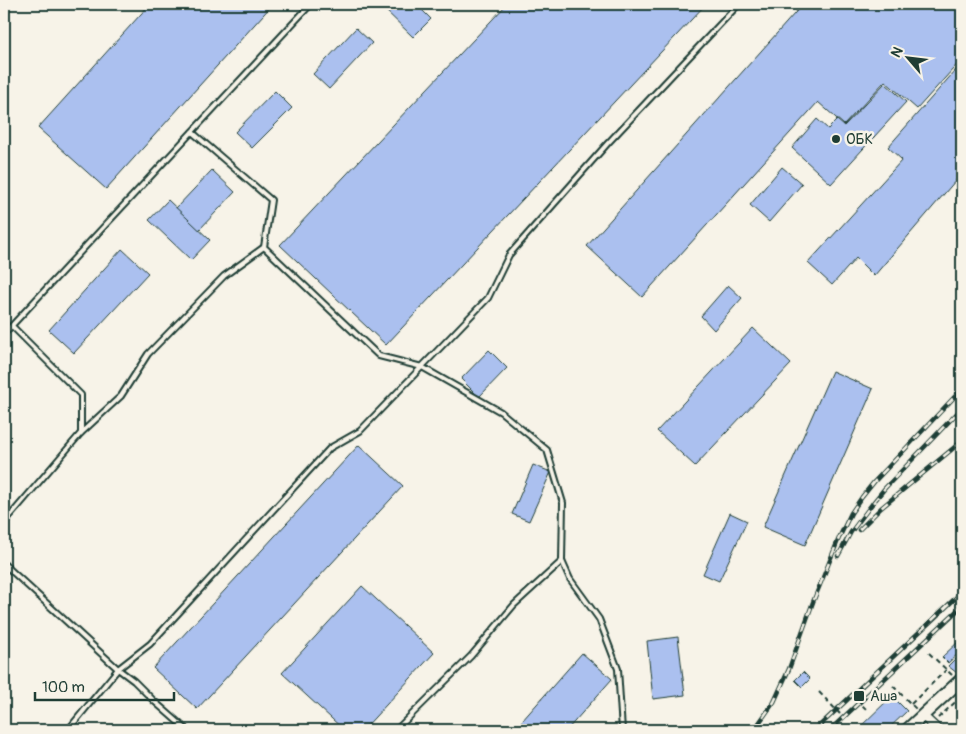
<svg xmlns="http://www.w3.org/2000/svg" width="966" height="734" viewBox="0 0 966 734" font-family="Pangolin,sans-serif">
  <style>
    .building { fill: #abc0ef; stroke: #1f3d34 }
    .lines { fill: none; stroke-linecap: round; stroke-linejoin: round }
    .lane-casing { stroke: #1f3d34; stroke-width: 8 }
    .street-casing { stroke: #1f3d34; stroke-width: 11 }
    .secondary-casing { stroke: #1f3d34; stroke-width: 15 }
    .path { stroke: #1f3d34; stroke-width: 2; stroke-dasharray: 5 4; stroke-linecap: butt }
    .lane { stroke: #f7f3e8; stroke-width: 4 }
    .street { stroke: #f7f3e8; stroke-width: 8 }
    .secondary { stroke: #f7f3e8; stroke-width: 11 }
    .rail-casing { stroke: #1f3d34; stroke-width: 4.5 }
    .rail { stroke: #f7f3e8; stroke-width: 2.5; stroke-dasharray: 8; stroke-linecap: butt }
    .poi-dot { fill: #1f3d34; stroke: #f7f3e8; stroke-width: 2 }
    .labels { text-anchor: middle; stroke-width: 5; stroke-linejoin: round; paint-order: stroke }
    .poi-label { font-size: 15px; fill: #1f3d34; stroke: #f7f3e8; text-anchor: start }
  </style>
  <rect width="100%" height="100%" fill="#f7f3e8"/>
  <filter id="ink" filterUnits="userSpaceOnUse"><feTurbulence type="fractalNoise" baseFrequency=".02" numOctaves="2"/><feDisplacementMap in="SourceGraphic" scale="10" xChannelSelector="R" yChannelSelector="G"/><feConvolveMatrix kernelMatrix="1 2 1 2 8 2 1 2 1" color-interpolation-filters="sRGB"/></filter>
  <g filter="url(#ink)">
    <g class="building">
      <polygon points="150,4 273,4 106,189 38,128"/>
      <polygon points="379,4 416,4 431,19 413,37"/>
      <polygon points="507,4 706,4 386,345 280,245"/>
      <polygon points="803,4 962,4 962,59 917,109 885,81 844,125 818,102 642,297 587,246"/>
      <polygon points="356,28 372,43 329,89 313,74"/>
      <polygon points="962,63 962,173 874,276 856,258 832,285 808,263 902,160 888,147"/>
      <polygon points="885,83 906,102 831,184 792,148 817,119 828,129 837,120 844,126"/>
      <polygon points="275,91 292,108 252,148 235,132"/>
      <polygon points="782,167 802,184 769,222 750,205"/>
      <polygon points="212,170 235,192 199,230 176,208"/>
      <polygon points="168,200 210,240 191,260 149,220"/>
      <polygon points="122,249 148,273 74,353 49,330"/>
      <polygon points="728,285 742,298 714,330 701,316"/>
      <polygon points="753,328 791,364 695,466 657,431"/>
      <polygon points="489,350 507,368 479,397 461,379"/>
      <polygon points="832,371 873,389 805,545 763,527"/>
      <polygon points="359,445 403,486 197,709 153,668"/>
      <polygon points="533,465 551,472 529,521 512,514"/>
      <polygon points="730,513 747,521 719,581 703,574"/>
      <polygon points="362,586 434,653 363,730 344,730 282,673"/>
      <polygon points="678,637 685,695 653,699 647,641"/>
      <polygon points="959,641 962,644 962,650 948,663 942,657"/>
      <polygon points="582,653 612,679 567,730 514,730"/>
      <polygon points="955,659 962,666 962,668 957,673 948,666"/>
      <polygon points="803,672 810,679 802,687 795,680"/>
      <polygon points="892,696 907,711 887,730 857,730"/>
      <polygon points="962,721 962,730 954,730 953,729"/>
    </g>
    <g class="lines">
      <defs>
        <g id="lane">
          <polyline points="192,132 271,200 264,247 379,356 422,367 501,412 547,450 563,503 562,561 570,579 599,619 618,669 622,730"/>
          <polyline points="4,334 311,4"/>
          <polyline points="81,433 121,396 148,354 224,276 264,247"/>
          <polyline points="4,523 81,433 81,395 12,326"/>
          <polyline points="4,564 118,669 134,681 154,701 187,730"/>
          <polyline points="68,730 118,669 150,644 330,448 360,431 488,298 509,255 608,143 739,4"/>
          <polyline points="396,730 471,656 514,605 562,561"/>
        </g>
        <polyline id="street" points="923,716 938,730"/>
        <polyline id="secondary" points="907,730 962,679"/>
      </defs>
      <use href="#lane" class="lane-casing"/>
      <use href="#street" class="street-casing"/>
      <use href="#secondary" class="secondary-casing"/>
      <g class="path">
        <polyline points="929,653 952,675"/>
        <polyline points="893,686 916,709"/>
        <polyline points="819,692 840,714"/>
        <polyline points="856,699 868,711"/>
        <polyline points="911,704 946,670"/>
        <polyline points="938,718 962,696"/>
      </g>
      <use href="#lane" class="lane"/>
      <use href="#street" class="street"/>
      <use href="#secondary" class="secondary"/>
      <defs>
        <g id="rail">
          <polyline points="859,530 881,508 962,441"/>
          <polyline points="838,556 851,532 872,504 885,488 962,408"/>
          <polyline points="754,730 774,702 789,669 813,602 839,538 851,513 862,497 874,482 962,389"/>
          <polyline points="815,730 962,592"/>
          <polyline points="830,730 962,606"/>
        </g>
      </defs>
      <use href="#rail" class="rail-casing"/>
      <use href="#rail" class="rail"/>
    </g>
  </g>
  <g class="poi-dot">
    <circle cx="836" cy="139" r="5"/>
    <rect x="853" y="690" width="12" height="12" rx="2.5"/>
  </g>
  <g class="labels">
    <g class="poi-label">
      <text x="846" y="144">ОБК</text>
      <text x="870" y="701">Аша</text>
    </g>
  </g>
  <rect width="966" height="734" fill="none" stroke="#f7f3e8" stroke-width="20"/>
  <rect x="10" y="10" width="946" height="714" fill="none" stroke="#1f3d34" stroke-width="2" filter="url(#ink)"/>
  <g transform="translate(908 58) rotate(298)" stroke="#f7f3e8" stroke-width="4" paint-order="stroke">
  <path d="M0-4L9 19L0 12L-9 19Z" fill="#1f3d34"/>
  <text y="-8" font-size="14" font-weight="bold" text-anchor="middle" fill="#1f3d34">N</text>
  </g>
  <path d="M35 692v8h139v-8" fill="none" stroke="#1f3d34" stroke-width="2.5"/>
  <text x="42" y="692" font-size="15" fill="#1f3d34" stroke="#f7f3e8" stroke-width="4" paint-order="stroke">100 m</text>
</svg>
